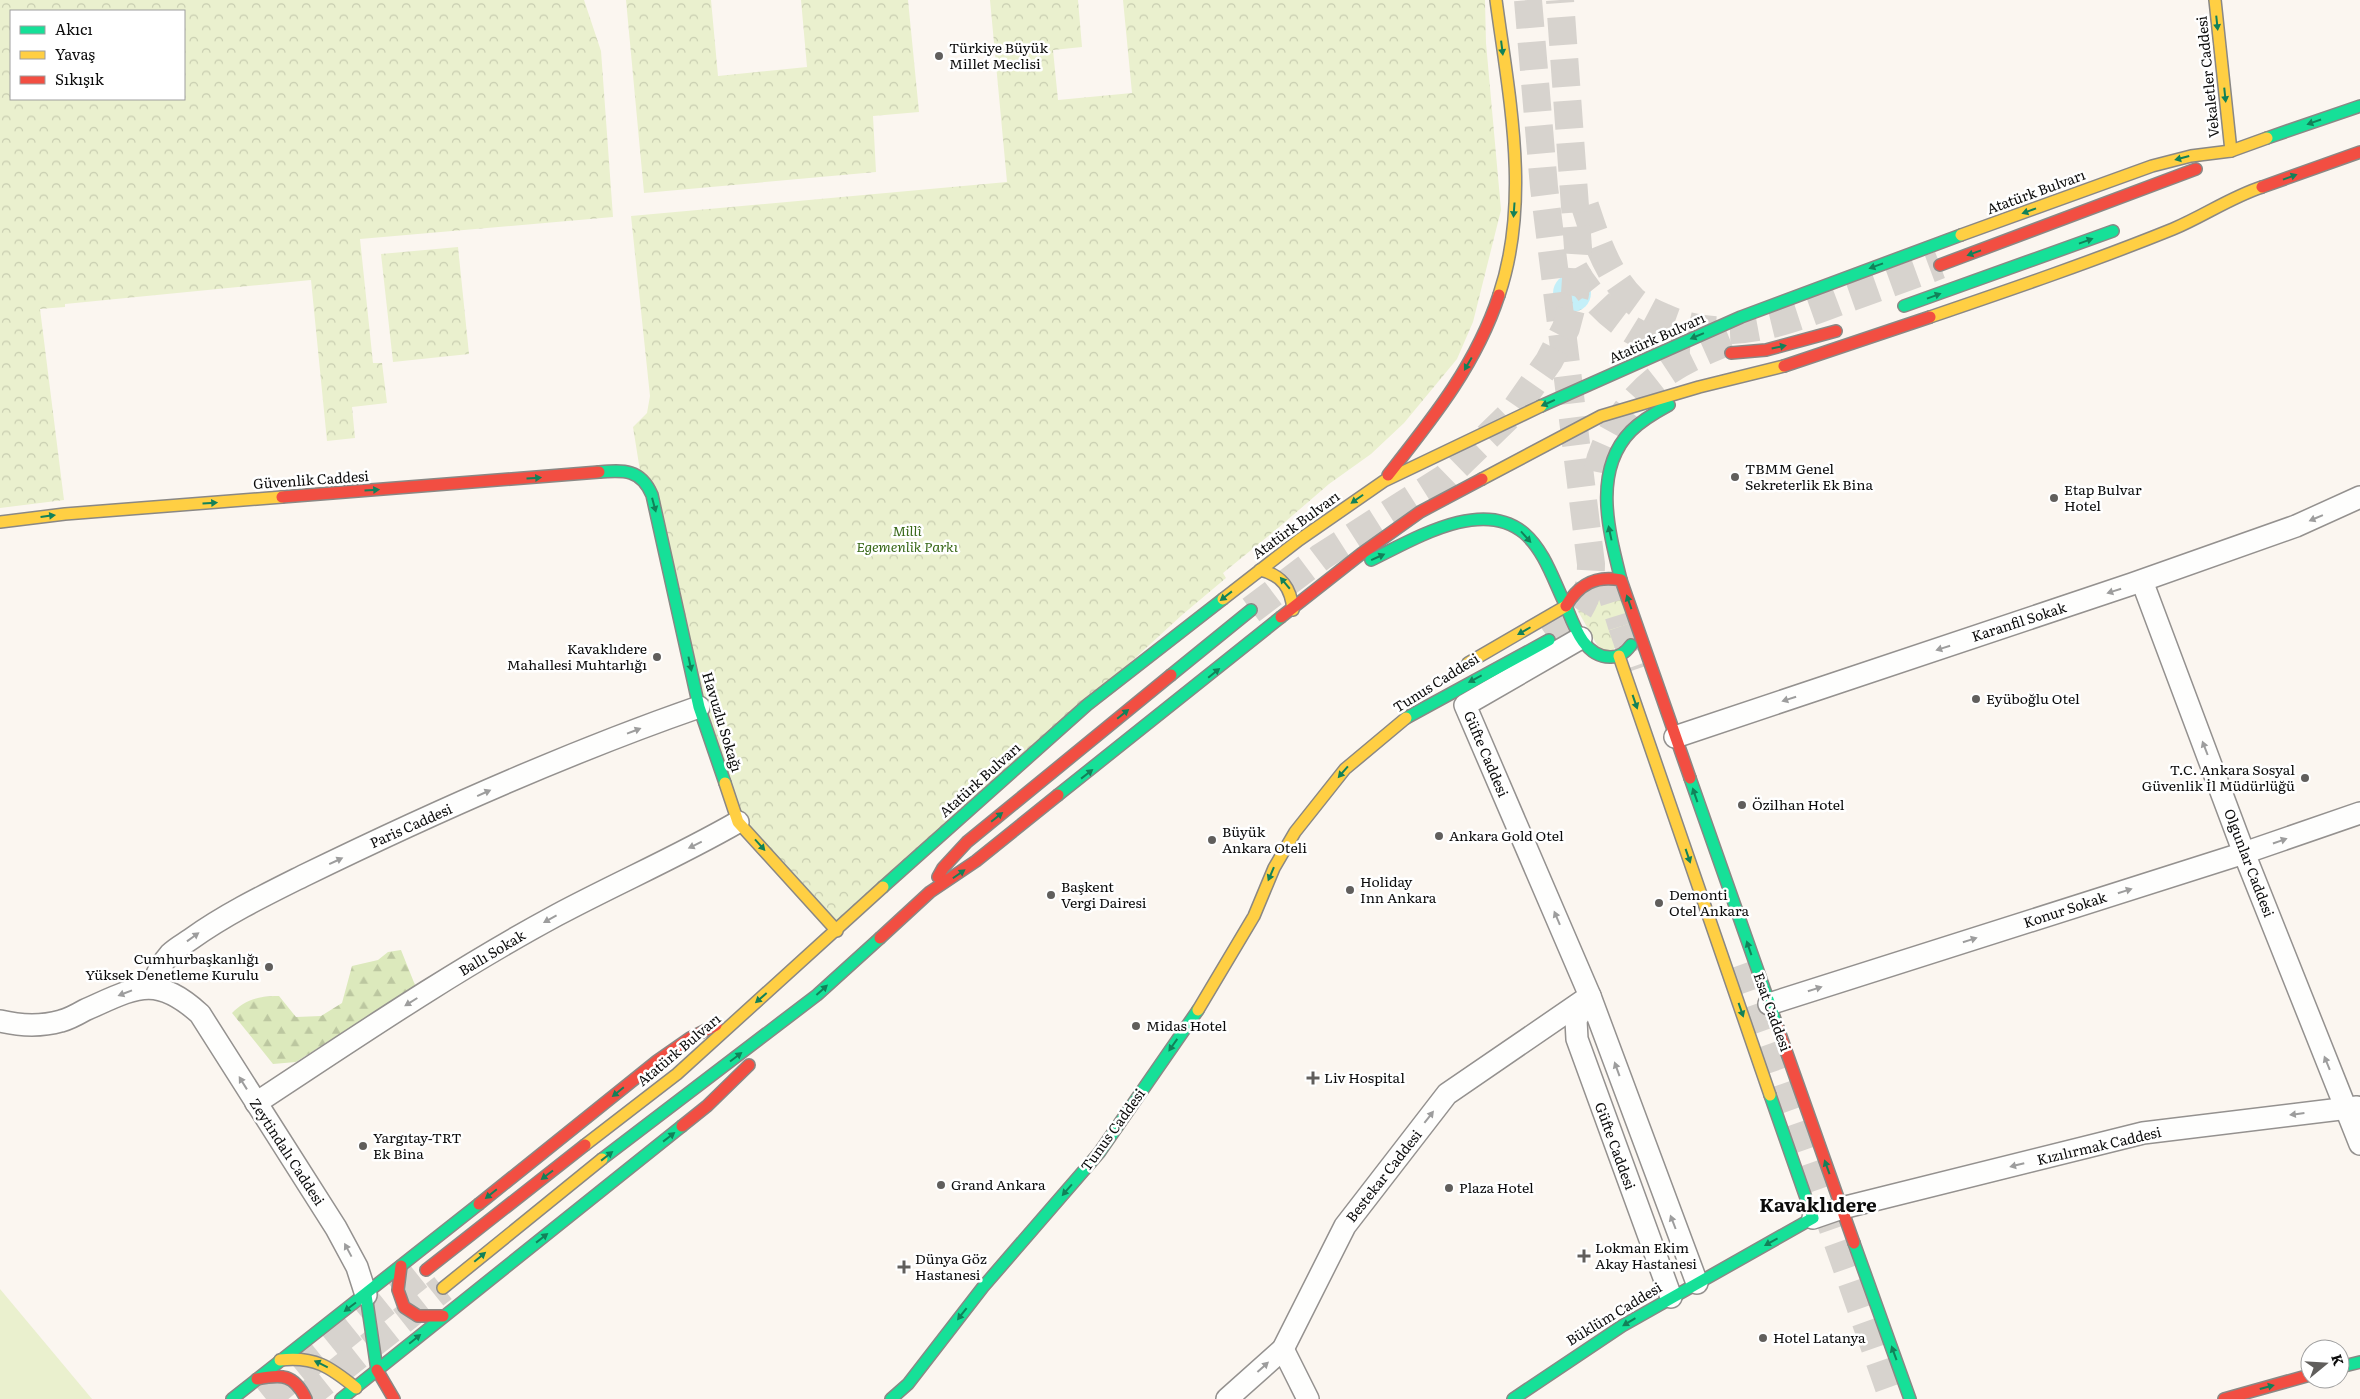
<svg xmlns="http://www.w3.org/2000/svg" width="2360" height="1399" viewBox="0 0 2360 1399" font-family="Literata,serif">
  <style>
    .forest { fill: url(#forest-firs) }
    .park { fill: url(#park-crowns); fill-rule: evenodd }
    .garden { fill: #eaf0ce }
    .water { fill: url(#water-ripples) }
    .lines { fill: none; stroke-linecap: round; stroke-linejoin: round }
    .secondary-tunnel { stroke: #d7d3ce; stroke-width: 28; stroke-dasharray: 28 14; stroke-linecap: butt }
    .primary-tunnel { stroke: #d7d3ce; stroke-width: 28; stroke-dasharray: 28 14; stroke-linecap: butt }
    .street-casing { stroke: #94918f; stroke-width: 24 }
    .fast-casing { stroke: #8a8885; stroke-width: 14 }
    .slow-casing { stroke: #8a8885; stroke-width: 14 }
    .jam-casing { stroke: #8a8885; stroke-width: 14 }
    .street { stroke: #fefefd; stroke-width: 21 }
    .fast { stroke: #16e098; stroke-width: 11 }
    .slow { stroke: #ffcf43; stroke-width: 11 }
    .jam { stroke: #f24e42; stroke-width: 11 }
    .oneway { fill: #128159 }
    .oneway2 { fill: #9d9d9d }
    .poi-dot { fill: #605e5c; stroke: #fff; stroke-width: 2 }
    .labels { text-anchor: middle; stroke-width: 5; stroke-linejoin: round; paint-order: stroke }
    .poi-label { font-size: 14px; fill: #0c0c0c; stroke: #fff; text-anchor: start }
    .street-label { font-size: 14px; fill: #0c0c0c; stroke: #fff }
    .park-label { font-size: 14px; font-style: italic; fill: #386818; stroke: #fff }
    .district-label { font-size: 19px; font-weight: bold; fill: #0c0c0c; stroke: #fff }
  </style>
  <defs>
    <pattern id="forest-firs" width="22" height="20" patternUnits="userSpaceOnUse" patternTransform="scale(1.25)"><rect width="22" height="20" fill="#dce9bc"/><path d="M5 1l3.5 6h-7zM16 11l3.5 6h-7z" fill="#bcc7a0"/></pattern>
    <pattern id="park-crowns" width="20" height="18" patternUnits="userSpaceOnUse" patternTransform="scale(1.25)"><rect width="20" height="18" fill="#eaf0ce"/><path d="M2 6a3 3 0 1 1 6 0M12 15a3 3 0 1 1 6 0" fill="none" stroke="#c8cdb0"/></pattern>
    <pattern id="water-ripples" width="26" height="14" patternUnits="userSpaceOnUse" patternTransform="scale(1.25)"><rect width="26" height="14" fill="#c4eff8"/><path d="M2 4q2-2 4 0t4 0M15 11q2-2 4 0t4 0" fill="none" stroke="#a7ccd3"/></pattern>
  </defs>
  <rect width="100%" height="100%" fill="#fbf6f0"/>
  <path class="forest" d="M401,950L417,990L379,1009L296,1062L273,1064L232,1013C244,1000 261,995 279,996L296,1017L321,1016L342,1003L352,966L378,960L388,952Z"/>
  <g class="park">
    <path d="M0,0H584L601,51L613,217L360,239L373,363H382L387,403L352,407L355,438L327,441L311,280L65,304V307L40,309L64,500L0,508ZM11,11H184V99H11Z"/>
    <polygon points="626,0 711,0 718,76 807,67 801,0 908,0 919,112 873,116 876,172 644,193"/>
    <polygon points="990,0 1078,0 1082,47 1053,50 1058,100 1132,93 1123,0 1485,0 1486,43 1501,210 1473,322 1457,359 1404,423 1371,454 1329,484 1278,528 1223,573 1226,578 1182,615 837,931 738,822 641,477 633,427 647,413 650,396 631,216 1007,182"/>
    <polygon points="458,247 469,354 393,362 381,254"/>
    <polygon points="1610,577 1636,623 1605,659 1570,597"/>
  </g>
  <polygon class="garden" points="0,1289 92,1399 0,1399"/>
  <circle class="water" cx="1572" cy="293" r="19"/>
  <g class="lines">
    <g class="secondary-tunnel">
      <polyline points="1622,626 1637,669"/>
      <polyline points="1740,965 1893,1399"/>
    </g>
    <g class="primary-tunnel">
      <path d="M1528,0L1544,187L1591,564C1591,598 1577,621 1549,640"/>
      <path d="M1585,206C1596,239 1607,274 1633,300C1641,307 1653,313 1663,317C1726,346 1785,322 1846,299C1877,288 1908,277 1940,265"/>
      <path d="M1574,269C1597,311 1640,345 1690,350"/>
      <path d="M1597,472C1601,452 1609,436 1620,419C1652,372 1689,357 1740,337"/>
      <polyline points="1606,575 1622,626"/>
      <polyline points="1251,610 1321,557 1445,478 1514,411 1549,361 1566,328 1575,294 1578,248 1560,0"/>
      <polyline points="266,1399 426,1270"/>
      <polyline points="303,1399 443,1288"/>
    </g>
    <defs>
      <g id="street">
        <polyline points="2142,581 2244,853 2360,1144"/>
        <polyline points="1581,638 1465,705 1590,996 1697,1283"/>
        <polyline points="1675,737 2132,584 2296,526 2360,497"/>
        <path d="M152,987C156,974 161,964 170,954C176,948 184,944 191,939C226,914 265,895 303,876C432,813 564,754 699,707"/>
        <polyline points="1589,998 1576,1020 1577,1039 1671,1297"/>
        <polyline points="1769,1004 2244,853 2360,813"/>
        <path d="M0,1021C21,1026 40,1027 61,1021C69,1019 78,1014 85,1010C135,988 155,973 200,1014L336,1228L357,1267L366,1295"/>
        <path d="M256,1103C355,1038 453,971 557,915C617,883 679,856 738,822"/>
        <polyline points="1813,1218 1842,1208 2143,1133 2357,1107"/>
        <polyline points="1283,1349 1308,1399"/>
        <polyline points="1227,1399 1283,1349 1345,1226 1447,1094 1590,996"/>
      </g>
      <g id="fast">
        <polyline points="2267,138 2360,106"/>
        <polyline points="1904,306 2113,231"/>
        <polyline points="1541,406 1741,317 1961,235"/>
        <path d="M599,472C624,470 641,469 652,495L699,707L725,783"/>
        <path d="M1371,560C1413,540 1481,497 1524,533C1545,551 1554,582 1566,606"/>
        <path d="M1621,580C1609,532 1592,471 1631,431C1642,420 1656,412 1669,405"/>
        <path d="M1566,606C1574,626 1585,658 1611,657C1620,657 1626,652 1631,645"/>
        <polyline points="1171,675 1251,610"/>
        <polyline points="1406,718 1549,640"/>
        <polyline points="1690,778 1778,1028"/>
        <polyline points="1058,795 1281,617"/>
        <polyline points="883,887 1087,705 1223,599"/>
        <polyline points="602,1159 817,995 880,938"/>
        <polyline points="1854,1243 1910,1399"/>
        <polyline points="366,1295 377,1370"/>
        <polyline points="2340,1367 2360,1362"/>
        <polyline points="232,1399 479,1204"/>
        <polyline points="341,1399 682,1126"/>
        <polyline points="891,1399 908,1384 983,1287 1099,1153 1198,1010"/>
        <polyline points="1513,1399 1622,1326 1813,1218 1770,1095"/>
      </g>
      <g id="slow">
        <path d="M1496,0C1509,97 1531,200 1499,295"/>
        <polyline points="2215,0 2231,151"/>
        <polyline points="1961,235 2152,166 2191,156 2231,151 2267,138"/>
        <path d="M1930,317C2012,289 2094,261 2173,229C2204,216 2231,197 2262,187"/>
        <polyline points="1482,479 1601,416 1699,387 1784,366"/>
        <polyline points="0,522 65,514 282,497"/>
        <path d="M1260,570C1282,575 1291,588 1293,610"/>
        <polyline points="1223,599 1299,540 1384,481 1541,406"/>
        <polyline points="1619,656 1770,1095"/>
        <polyline points="1468,663 1566,606"/>
        <polyline points="725,783 738,822 837,931"/>
        <polyline points="1198,1010 1254,916 1274,868 1295,832 1345,769 1406,718"/>
        <polyline points="585,1145 677,1074 883,887"/>
        <polyline points="443,1288 602,1159"/>
        <path d="M280,1360C315,1356 330,1367 356,1388"/>
      </g>
      <g id="jam">
        <polyline points="2262,187 2360,152"/>
        <polyline points="1940,265 2196,169"/>
        <polyline points="1731,353 1766,350 1836,331"/>
        <polyline points="1784,366 1930,317"/>
        <path d="M1388,475C1433,418 1476,365 1499,295"/>
        <polyline points="282,497 599,472"/>
        <path d="M1566,606C1579,584 1596,575 1621,580L1690,778"/>
        <polyline points="1281,617 1361,554 1420,512 1482,479"/>
        <polyline points="938,877 943,868 967,842 1171,675"/>
        <polyline points="880,938 930,892 976,861 1058,795"/>
        <polyline points="1778,1028 1854,1243"/>
        <polyline points="682,1126 707,1106 749,1065"/>
        <polyline points="479,1204 657,1061 690,1038 716,1025"/>
        <polyline points="401,1266 398,1290 404,1307 418,1316 443,1316"/>
        <polyline points="426,1270 585,1145"/>
        <polyline points="377,1370 394,1399"/>
        <path d="M257,1379C282,1374 294,1374 306,1399"/>
        <polyline points="2224,1399 2310,1375"/>
      </g>
    </defs>
    <use href="#street" class="street-casing"/>
    <use href="#fast" class="fast-casing"/>
    <use href="#slow" class="slow-casing"/>
    <use href="#jam" class="jam-casing"/>
    <use href="#street" class="street"/>
    <use href="#fast" class="fast"/>
    <use href="#slow" class="slow"/>
    <use href="#jam" class="jam"/>
  </g>
  <defs><path id="oneway-solid" d="M-6-.8H1V-3.2L6.5 0L1 3.2V.8H-6Z" transform="scale(1.25)"/></defs>
  <g class="oneway">
    <use href="#oneway-solid" transform="translate(2217 23) rotate(84)"/>
    <use href="#oneway-solid" transform="translate(1502 48) rotate(83)"/>
    <use href="#oneway-solid" transform="translate(2225 95) rotate(84)"/>
    <use href="#oneway-solid" transform="translate(2314 122) rotate(161)"/>
    <use href="#oneway-solid" transform="translate(2182 158) rotate(165)"/>
    <use href="#oneway-solid" transform="translate(2290 177) rotate(-20)"/>
    <use href="#oneway-solid" transform="translate(1514 210) rotate(94)"/>
    <use href="#oneway-solid" transform="translate(2029 211) rotate(160)"/>
    <use href="#oneway-solid" transform="translate(2086 241) rotate(-20)"/>
    <use href="#oneway-solid" transform="translate(1974 253) rotate(160)"/>
    <use href="#oneway-solid" transform="translate(1876 266) rotate(160)"/>
    <use href="#oneway-solid" transform="translate(1934 296) rotate(-20)"/>
    <use href="#oneway-solid" transform="translate(1697 336) rotate(157)"/>
    <use href="#oneway-solid" transform="translate(1779 347) rotate(-12)"/>
    <use href="#oneway-solid" transform="translate(1468 364) rotate(120)"/>
    <use href="#oneway-solid" transform="translate(1548 403) rotate(156)"/>
    <use href="#oneway-solid" transform="translate(534 478) rotate(-4)"/>
    <use href="#oneway-solid" transform="translate(372 490) rotate(-4)"/>
    <use href="#oneway-solid" transform="translate(1357 499) rotate(145)"/>
    <use href="#oneway-solid" transform="translate(210 503) rotate(-4)"/>
    <use href="#oneway-solid" transform="translate(654 505) rotate(75)"/>
    <use href="#oneway-solid" transform="translate(48 516) rotate(-7)"/>
    <use href="#oneway-solid" transform="translate(1610 533) rotate(-102)"/>
    <use href="#oneway-solid" transform="translate(1526 537) rotate(48)"/>
    <use href="#oneway-solid" transform="translate(1378 557) rotate(-24)"/>
    <use href="#oneway-solid" transform="translate(1285 583) rotate(-130)"/>
    <use href="#oneway-solid" transform="translate(1226 596) rotate(142)"/>
    <use href="#oneway-solid" transform="translate(1629 602) rotate(-109)"/>
    <use href="#oneway-solid" transform="translate(1524 631) rotate(150)"/>
    <use href="#oneway-solid" transform="translate(690 664) rotate(78)"/>
    <use href="#oneway-solid" transform="translate(1214 673) rotate(-39)"/>
    <use href="#oneway-solid" transform="translate(1475 679) rotate(152)"/>
    <use href="#oneway-solid" transform="translate(1635 702) rotate(71)"/>
    <use href="#oneway-solid" transform="translate(1123 714) rotate(-39)"/>
    <use href="#oneway-solid" transform="translate(1343 772) rotate(131)"/>
    <use href="#oneway-solid" transform="translate(1087 774) rotate(-38)"/>
    <use href="#oneway-solid" transform="translate(1695 795) rotate(-109)"/>
    <use href="#oneway-solid" transform="translate(997 817) rotate(-39)"/>
    <use href="#oneway-solid" transform="translate(760 845) rotate(48)"/>
    <use href="#oneway-solid" transform="translate(1688 856) rotate(71)"/>
    <use href="#oneway-solid" transform="translate(959 874) rotate(-35)"/>
    <use href="#oneway-solid" transform="translate(1271 874) rotate(113)"/>
    <use href="#oneway-solid" transform="translate(1749 948) rotate(-109)"/>
    <use href="#oneway-solid" transform="translate(822 990) rotate(-42)"/>
    <use href="#oneway-solid" transform="translate(761 998) rotate(139)"/>
    <use href="#oneway-solid" transform="translate(1741 1010) rotate(71)"/>
    <use href="#oneway-solid" transform="translate(1173 1045) rotate(125)"/>
    <use href="#oneway-solid" transform="translate(736 1057) rotate(-37)"/>
    <use href="#oneway-solid" transform="translate(618 1092) rotate(141)"/>
    <use href="#oneway-solid" transform="translate(669 1137) rotate(-38)"/>
    <use href="#oneway-solid" transform="translate(607 1156) rotate(-38)"/>
    <use href="#oneway-solid" transform="translate(1827 1167) rotate(-110)"/>
    <use href="#oneway-solid" transform="translate(547 1175) rotate(143)"/>
    <use href="#oneway-solid" transform="translate(1067 1190) rotate(131)"/>
    <use href="#oneway-solid" transform="translate(491 1194) rotate(141)"/>
    <use href="#oneway-solid" transform="translate(542 1238) rotate(-38)"/>
    <use href="#oneway-solid" transform="translate(1771 1242) rotate(151)"/>
    <use href="#oneway-solid" transform="translate(480 1257) rotate(-40)"/>
    <use href="#oneway-solid" transform="translate(350 1307) rotate(143)"/>
    <use href="#oneway-solid" transform="translate(962 1314) rotate(128)"/>
    <use href="#oneway-solid" transform="translate(1629 1322) rotate(149)"/>
    <use href="#oneway-solid" transform="translate(415 1339) rotate(-39)"/>
    <use href="#oneway-solid" transform="translate(1894 1353) rotate(-110)"/>
    <use href="#oneway-solid" transform="translate(321 1364) rotate(-154)"/>
    <use href="#oneway-solid" transform="translate(2267 1387) rotate(-15)"/>
  </g>
  <g class="oneway2">
    <use href="#oneway-solid" transform="translate(2316 518) rotate(157)"/>
    <use href="#oneway-solid" transform="translate(2114 591) rotate(162)"/>
    <use href="#oneway-solid" transform="translate(1943 648) rotate(162)"/>
    <use href="#oneway-solid" transform="translate(1789 699) rotate(162)"/>
    <use href="#oneway-solid" transform="translate(634 731) rotate(-21)"/>
    <use href="#oneway-solid" transform="translate(2205 748) rotate(-111)"/>
    <use href="#oneway-solid" transform="translate(484 793) rotate(-24)"/>
    <use href="#oneway-solid" transform="translate(2280 841) rotate(-19)"/>
    <use href="#oneway-solid" transform="translate(695 845) rotate(154)"/>
    <use href="#oneway-solid" transform="translate(336 861) rotate(-25)"/>
    <use href="#oneway-solid" transform="translate(2125 891) rotate(-18)"/>
    <use href="#oneway-solid" transform="translate(1557 918) rotate(-113)"/>
    <use href="#oneway-solid" transform="translate(550 919) rotate(151)"/>
    <use href="#oneway-solid" transform="translate(193 937) rotate(-36)"/>
    <use href="#oneway-solid" transform="translate(1970 940) rotate(-18)"/>
    <use href="#oneway-solid" transform="translate(1815 989) rotate(-18)"/>
    <use href="#oneway-solid" transform="translate(125 993) rotate(159)"/>
    <use href="#oneway-solid" transform="translate(411 1002) rotate(148)"/>
    <use href="#oneway-solid" transform="translate(2327 1063) rotate(-112)"/>
    <use href="#oneway-solid" transform="translate(1617 1069) rotate(-110)"/>
    <use href="#oneway-solid" transform="translate(243 1083) rotate(-122)"/>
    <use href="#oneway-solid" transform="translate(2297 1114) rotate(173)"/>
    <use href="#oneway-solid" transform="translate(1429 1117) rotate(-52)"/>
    <use href="#oneway-solid" transform="translate(2017 1165) rotate(166)"/>
    <use href="#oneway-solid" transform="translate(1673 1222) rotate(-111)"/>
    <use href="#oneway-solid" transform="translate(348 1250) rotate(-118)"/>
    <use href="#oneway-solid" transform="translate(1263 1367) rotate(-42)"/>
  </g>
  <g class="poi-dot">
    <circle cx="939" cy="56" r="5"/>
    <circle cx="1735" cy="477" r="5"/>
    <circle cx="2054" cy="498" r="5"/>
    <circle cx="657" cy="657" r="5"/>
    <circle cx="1976" cy="699" r="5"/>
    <circle cx="2305" cy="778" r="5"/>
    <circle cx="1742" cy="805" r="5"/>
    <circle cx="1439" cy="836" r="5"/>
    <circle cx="1212" cy="840" r="5"/>
    <circle cx="1350" cy="890" r="5"/>
    <circle cx="1051" cy="895" r="5"/>
    <circle cx="1659" cy="903" r="5"/>
    <circle cx="269" cy="967" r="5"/>
    <circle cx="1136" cy="1026" r="5"/>
    <path d="M1310.5 1070.5h5v5h5v5h-5v5h-5v-5h-5v-5h5z"/>
    <circle cx="363" cy="1146" r="5"/>
    <circle cx="941" cy="1185" r="5"/>
    <circle cx="1449" cy="1188" r="5"/>
    <path d="M1581.5 1248.5h5v5h5v5h-5v5h-5v-5h-5v-5h5z"/>
    <path d="M901.5 1259.5h5v5h5v5h-5v5h-5v-5h-5v-5h5z"/>
    <circle cx="1763" cy="1338" r="5"/>
  </g>
  <g class="labels">
    <g class="poi-label">
      <text x="949" y="53">Türkiye Büyük<tspan x="949" dy="16">Millet Meclisi</tspan></text>
      <text x="1745" y="474">TBMM Genel<tspan x="1745" dy="16">Sekreterlik Ek Bina</tspan></text>
      <text x="2064" y="495">Etap Bulvar<tspan x="2064" dy="16">Hotel</tspan></text>
      <text x="647" y="654" text-anchor="end">Kavaklıdere<tspan x="647" dy="16">Mahallesi Muhtarlığı</tspan></text>
      <text x="1986" y="704">Eyüboğlu Otel</text>
      <text x="2295" y="775" text-anchor="end">T.C. Ankara Sosyal<tspan x="2295" dy="16">Güvenlik İl Müdürlüğü</tspan></text>
      <text x="1752" y="810">Özilhan Hotel</text>
      <text x="1222" y="837">Büyük<tspan x="1222" dy="16">Ankara Oteli</tspan></text>
      <text x="1449" y="841">Ankara Gold Otel</text>
      <text x="1360" y="887">Holiday<tspan x="1360" dy="16">Inn Ankara</tspan></text>
      <text x="1061" y="892">Başkent<tspan x="1061" dy="16">Vergi Dairesi</tspan></text>
      <text x="1669" y="900">Demonti<tspan x="1669" dy="16">Otel Ankara</tspan></text>
      <text x="259" y="964" text-anchor="end">Cumhurbaşkanlığı<tspan x="259" dy="16">Yüksek Denetleme Kurulu</tspan></text>
      <text x="1146" y="1031">Midas Hotel</text>
      <text x="1324" y="1083">Liv Hospital</text>
      <text x="373" y="1143">Yargıtay-TRT<tspan x="373" dy="16">Ek Bina</tspan></text>
      <text x="951" y="1190">Grand Ankara</text>
      <text x="1459" y="1193">Plaza Hotel</text>
      <text x="1595" y="1253">Lokman Ekim<tspan x="1595" dy="16">Akay Hastanesi</tspan></text>
      <text x="915" y="1264">Dünya Göz<tspan x="915" dy="16">Hastanesi</tspan></text>
      <text x="1773" y="1343">Hotel Latanya</text>
    </g>
    <g class="street-label">
      <text transform="translate(2208 77) rotate(-96)" y="5">Vekaletler Caddesi</text>
      <text transform="translate(2036 192) rotate(-20)" y="5">Atatürk Bulvarı</text>
      <text transform="translate(1657 338) rotate(-24)" y="5">Atatürk Bulvarı</text>
      <text transform="translate(311 480) rotate(-4)" y="5">Güvenlik Caddesi</text>
      <text transform="translate(1296 525) rotate(-36)" y="5">Atatürk Bulvarı</text>
      <text transform="translate(2019 622) rotate(-18)" y="5">Karanfil Sokak</text>
      <text transform="translate(1436 683) rotate(-32)" y="5">Tunus Caddesi</text>
      <text transform="translate(722 722) rotate(73)" y="5">Havuzlu Sokağı</text>
      <text transform="translate(1486 754) rotate(67)" y="5">Güfte Caddesi</text>
      <text transform="translate(980 780) rotate(-42)" y="5">Atatürk Bulvarı</text>
      <text transform="translate(411 826) rotate(-24)" y="5">Paris Caddesi</text>
      <text transform="translate(2249 863) rotate(69)" y="5">Olgunlar Caddesi</text>
      <text transform="translate(2065 910) rotate(-18)" y="5">Konur Sokak</text>
      <text transform="translate(492 953) rotate(-31)" y="5">Ballı Sokak</text>
      <text transform="translate(1772 1012) rotate(70)" y="5">Esat Caddesi</text>
      <text transform="translate(679 1050) rotate(-40)" y="5">Atatürk Bulvarı</text>
      <text transform="translate(1113 1130) rotate(-54)" y="5">Tunus Caddesi</text>
      <text transform="translate(1615 1146) rotate(70)" y="5">Güfte Caddesi</text>
      <text transform="translate(2099 1146) rotate(-13)" y="5">Kızılırmak Caddesi</text>
      <text transform="translate(287 1152) rotate(57)" y="5">Zeytindalı Caddesi</text>
      <text transform="translate(1384 1176) rotate(-52)" y="5">Bestekar Caddesi</text>
      <text transform="translate(1614 1314) rotate(-31)" y="5">Büklüm Caddesi</text>
    </g>
    <g class="park-label">
      <text x="907" y="536">Millî<tspan x="907" dy="16">Egemenlik Parkı</tspan></text>
    </g>
    <g class="district-label">
      <text x="1818" y="1212">Kavaklıdere</text>
    </g>
  </g>
  <rect x="10" y="10" width="175" height="90" fill="#ffffff" stroke="#9e9e9e"/>
  <rect x="20" y="26" width="25" height="8" fill="#16e098" stroke="#9e9e9e"/>
  <text x="55" y="35" font-size="15" fill="#0c0c0c">Akıcı</text>
  <rect x="20" y="51" width="25" height="8" fill="#ffcf43" stroke="#9e9e9e"/>
  <text x="55" y="60" font-size="15" fill="#0c0c0c">Yavaş</text>
  <rect x="20" y="76" width="25" height="8" fill="#f24e42" stroke="#9e9e9e"/>
  <text x="55" y="85" font-size="15" fill="#0c0c0c">Sıkışık</text>
  <g transform="translate(2325 1364) rotate(72)"><circle r="24" fill="#ffffff" stroke="#9e9e9e"/>
  <path d="M0-4L9 19L0 12L-9 19Z" fill="#605e5c"/>
  <text y="-8" font-size="14" font-weight="bold" text-anchor="middle" fill="#0c0c0c">K</text>
  </g>
</svg>
